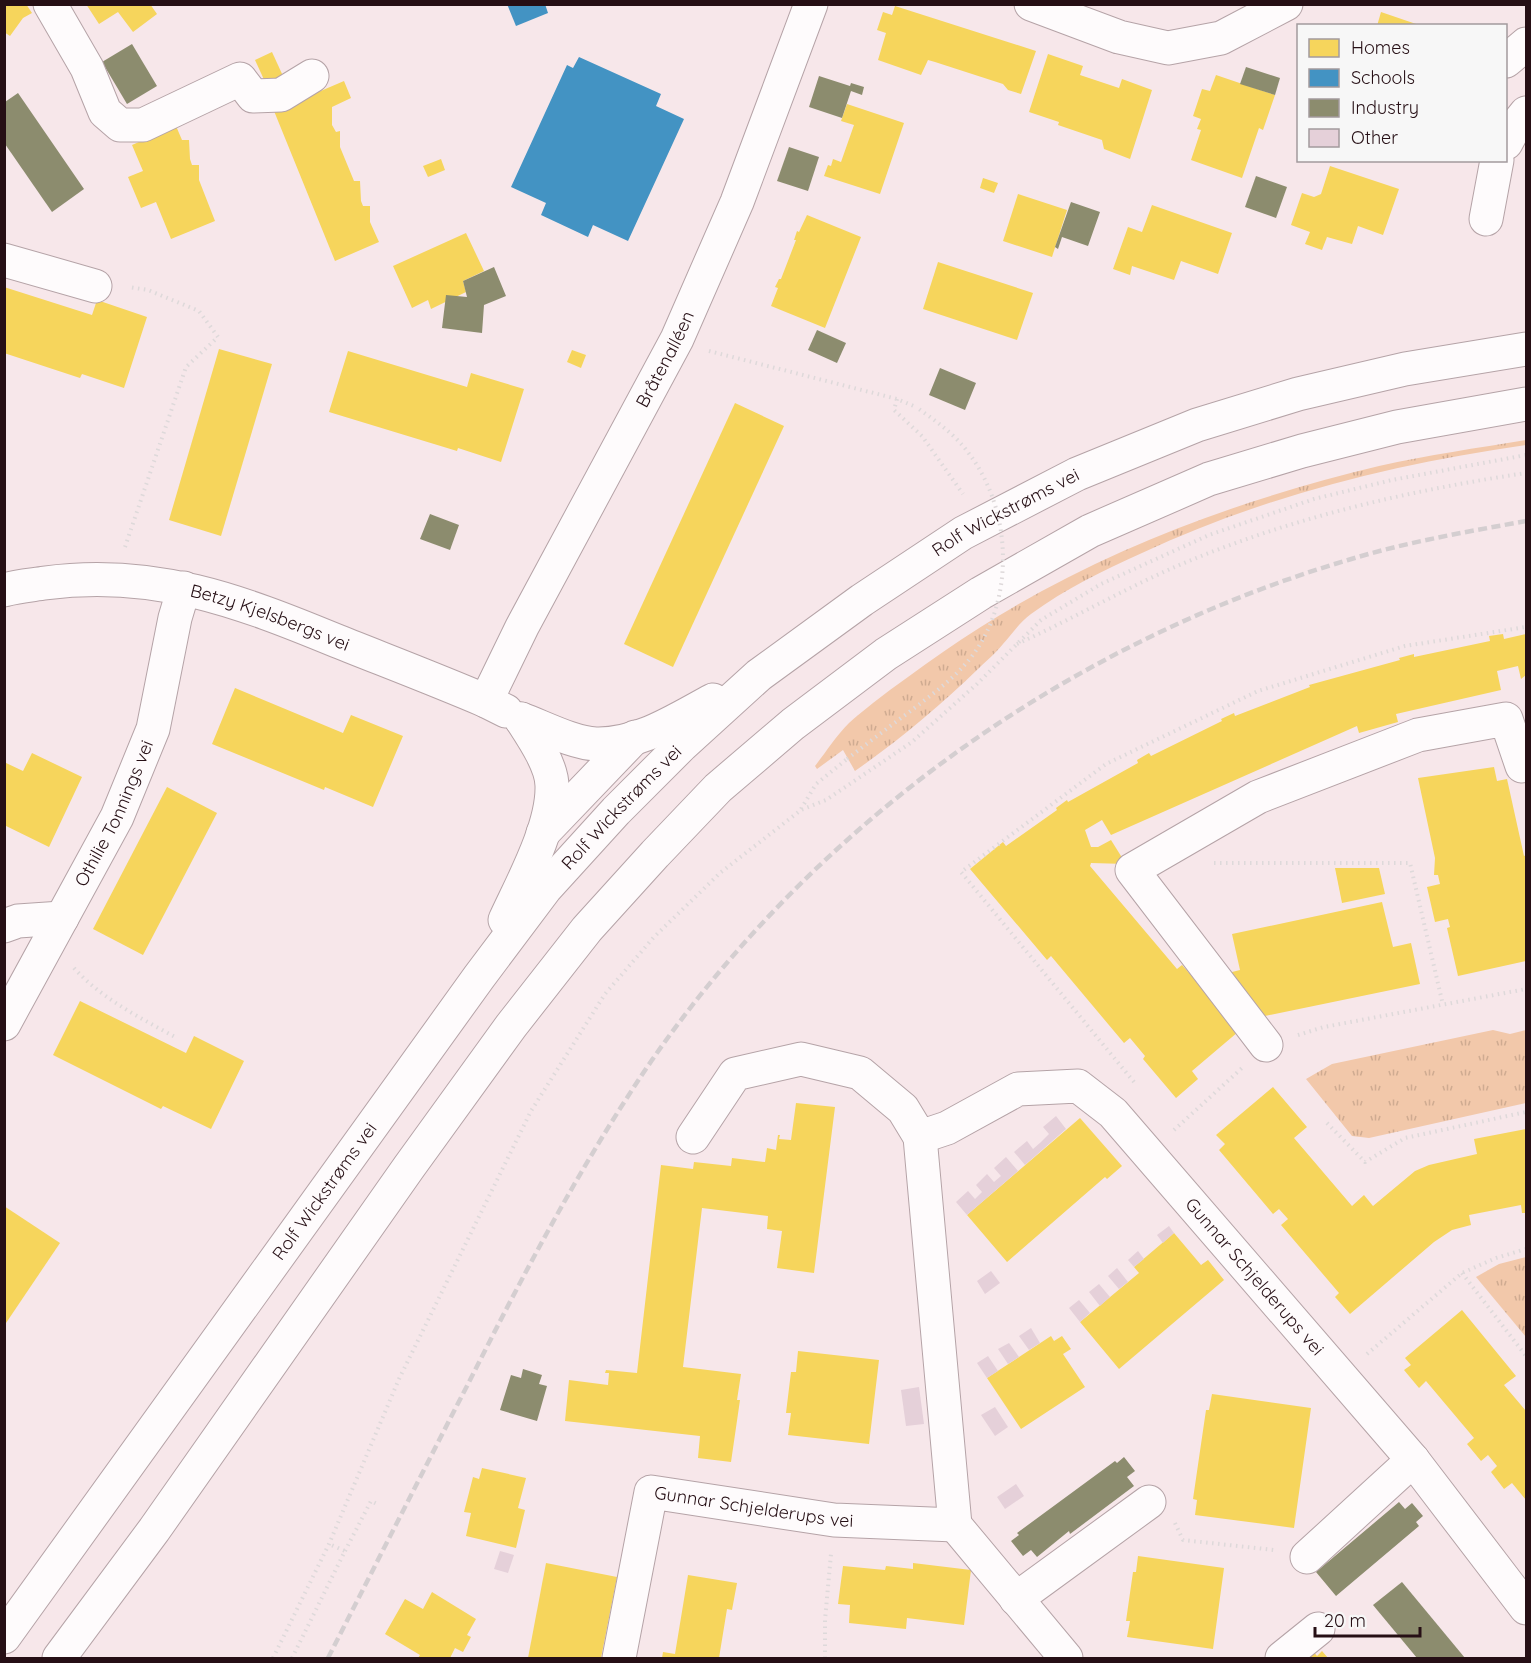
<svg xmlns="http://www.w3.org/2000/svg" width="1531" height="1663" viewBox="0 0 1531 1663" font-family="Quicksand,sans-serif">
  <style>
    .grass { fill: url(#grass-tufts) }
    .homes { fill: #f6d55c }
    .schools { fill: #4393c3 }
    .industry { fill: #8c8c6e }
    .building { fill: #e5d0d9 }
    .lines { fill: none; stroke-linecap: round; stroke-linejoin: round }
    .minor-casing { stroke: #b5a3a7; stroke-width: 35 }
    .highway-casing { stroke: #b5a3a7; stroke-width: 35 }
    .path { stroke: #ded9da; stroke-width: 4; stroke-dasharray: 1.5 4.5; stroke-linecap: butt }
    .minor { stroke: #fefbfc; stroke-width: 33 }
    .highway { stroke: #fefbfc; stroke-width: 33 }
    .rail { stroke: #d4ced0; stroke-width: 4.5; stroke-dasharray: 9 4.5; stroke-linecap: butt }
    .path-bridge { stroke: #ded9da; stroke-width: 4; stroke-dasharray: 1.5 4.5; stroke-linecap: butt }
    .labels { text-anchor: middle; stroke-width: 6; stroke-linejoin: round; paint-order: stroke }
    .street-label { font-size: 18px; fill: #260f15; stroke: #f7f7f7 }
  </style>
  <defs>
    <pattern id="grass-tufts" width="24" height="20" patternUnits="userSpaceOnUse" patternTransform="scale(1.5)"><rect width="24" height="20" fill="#f2c8aa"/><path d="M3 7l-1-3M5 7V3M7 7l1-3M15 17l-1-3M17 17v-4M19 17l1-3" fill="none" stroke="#cfab91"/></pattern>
  </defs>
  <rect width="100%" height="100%" fill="#f7e7ea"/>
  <g class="grass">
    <path d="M1526,440V445C1394,464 1264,496 1142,553C1104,570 1065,589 1031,614C1020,622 1012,634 1003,644C996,653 986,661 978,669C939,707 899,740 855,771L843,750L817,769L815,766C826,752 836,736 849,723C856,716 865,710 873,703C896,685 919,669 943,652C1073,561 1225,503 1379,466C1428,455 1477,448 1526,440Z"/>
    <polygon points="1493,1030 1510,1034 1526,1030 1526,1103 1369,1138 1352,1136 1306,1079 1332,1064"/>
    <polygon points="1526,1257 1526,1337 1476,1277 1499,1264"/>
  </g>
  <g class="homes">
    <polygon points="4,4 26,4 32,13 23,18 10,36 4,32"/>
    <polygon points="86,4 150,4 157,14 133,32 118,12 99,24"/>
    <polygon points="895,6 1036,51 1021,94 1008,90 1003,84 935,62 928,60 921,75 878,60 886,33 877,30 883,12 892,15"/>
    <polygon points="1381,12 1419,25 1419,26 1377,26"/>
    <polygon points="272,52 283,76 266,84 255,60"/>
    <polygon points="1048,54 1083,66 1080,75 1119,88 1122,79 1152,90 1130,159 1104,149 1102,140 1058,125 1059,122 1029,112"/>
    <polygon points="1216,75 1275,95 1263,130 1259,128 1242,178 1191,160 1201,130 1197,129 1201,119 1193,116 1202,89 1210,91"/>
    <polygon points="344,81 351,98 332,107 332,125 336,132 340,131 340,147 354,181 360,181 361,201 363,206 370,206 370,222 379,242 335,261 274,111"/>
    <polygon points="847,104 904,123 880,194 824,176 828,165 831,166 833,159 841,162 854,125 841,121"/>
    <polygon points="176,126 182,140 189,140 190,159 192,165 199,165 199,180 215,221 171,239 156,202 141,208 128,177 143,171 132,145"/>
    <polygon points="441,159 445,170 428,177 423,166"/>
    <polygon points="1330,166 1399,189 1383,235 1358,226 1352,244 1327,237 1322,250 1305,244 1310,232 1291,225 1302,193 1314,197 1321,194"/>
    <polygon points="983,178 998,183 994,193 980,188"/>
    <polygon points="1018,194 1067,210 1052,257 1003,241"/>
    <polygon points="1152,205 1232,233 1218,274 1181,261 1174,280 1132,266 1130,275 1113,269 1128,227 1142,232"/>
    <polygon points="807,215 861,237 825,328 771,306 778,288 775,287 779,279 781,279 796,240 794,240 797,231 799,232"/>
    <polygon points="466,233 484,271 463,281 466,292 431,309 428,300 412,308 393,266"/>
    <polygon points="938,262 1033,293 1017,340 923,309"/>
    <polygon points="4,287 92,315 97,300 147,317 124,388 82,374 80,378 4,353"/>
    <polygon points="219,349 272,364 221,536 169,520"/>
    <polygon points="572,350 586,355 581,368 567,362"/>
    <polygon points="348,351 467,387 471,373 524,389 501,462 458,448 457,451 329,412"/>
    <polygon points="735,403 784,426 673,667 624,644"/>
    <polygon points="1503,634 1504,639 1526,634 1526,675 1521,679 1518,666 1497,671 1501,690 1396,714 1398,722 1359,733 1357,726 1111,835 1102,820 1085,830 1091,847 1098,847 1111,840 1126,864 1091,863 1090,866 1177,969 1182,965 1207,993 1232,972 1240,970 1232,934 1382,902 1393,947 1411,943 1420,984 1260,1017 1258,1015 1192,1071 1198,1079 1176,1098 1143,1059 1145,1056 1130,1038 1124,1043 1051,956 1047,960 970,869 1003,842 1006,846 1057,810 1056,808 1067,800 1068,802 1138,763 1137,760 1149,753 1151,756 1222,721 1221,719 1234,713 1235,716 1310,687 1309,685 1400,660 1399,658 1414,654 1414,657 1490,641 1489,636"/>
    <polygon points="235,688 343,733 351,715 403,736 373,807 325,787 324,790 212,744"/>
    <polygon points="32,753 82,777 49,847 4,825 4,762 23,771"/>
    <polygon points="1494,767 1497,781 1507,779 1524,856 1526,855 1526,961 1458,976 1447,928 1450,927 1448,919 1435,922 1427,887 1440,884 1438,875 1434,875 1435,858 1418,778"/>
    <polygon points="167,787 217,813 143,955 93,929"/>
    <polygon points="1335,868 1379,868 1385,894 1342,903"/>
    <polygon points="80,1001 186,1053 194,1036 244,1061 211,1129 163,1106 161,1109 53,1055"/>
    <polygon points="1273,1087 1307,1127 1294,1138 1352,1206 1364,1195 1373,1206 1415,1171 1429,1165 1477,1154 1474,1139 1526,1129 1526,1213 1522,1213 1521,1205 1469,1215 1471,1225 1452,1230 1434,1242 1350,1314 1335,1297 1339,1293 1281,1225 1288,1219 1279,1209 1273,1214 1219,1150 1225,1144 1216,1135"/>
    <polygon points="796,1103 835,1107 814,1273 777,1268 782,1231 767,1229 768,1216 702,1208 683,1367 741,1374 737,1400 740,1400 731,1462 698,1458 700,1436 565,1421 569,1380 608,1385 609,1373 605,1373 606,1370 637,1373 661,1165 693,1169 694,1162 731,1166 732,1158 765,1162 767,1148 776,1150 778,1135 780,1135 779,1139 791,1140"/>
    <polygon points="1080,1118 1122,1166 1107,1179 1105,1177 1007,1262 967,1215"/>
    <polygon points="4,1206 60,1243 4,1326"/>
    <polygon points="1174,1233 1201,1265 1208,1260 1224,1280 1119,1369 1080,1322 1139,1273 1134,1267"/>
    <polygon points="1462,1310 1516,1376 1504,1385 1526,1411 1526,1500 1512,1483 1504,1489 1491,1472 1497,1466 1488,1455 1481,1461 1467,1444 1474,1438 1426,1381 1419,1388 1404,1370 1411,1365 1405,1358"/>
    <polygon points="1051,1336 1054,1341 1062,1336 1071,1349 1063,1354 1085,1387 1021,1429 987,1378"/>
    <polygon points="798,1351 879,1360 869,1444 788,1435 791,1413 786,1413 791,1372 796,1372"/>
    <polygon points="1212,1394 1311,1408 1294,1528 1195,1515 1197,1500 1193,1499 1206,1410 1209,1410"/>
    <polygon points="482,1468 526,1478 518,1508 525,1510 516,1548 466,1536 471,1513 464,1512 473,1477 479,1479"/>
    <polygon points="1138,1556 1224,1568 1213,1649 1127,1637 1130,1621 1126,1621 1133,1572 1136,1572"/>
    <polygon points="546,1563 617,1577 601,1658 528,1658"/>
    <polygon points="913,1563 971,1570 964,1625 907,1618 906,1629 849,1623 850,1605 838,1604 843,1566 885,1570 886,1566 913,1569"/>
    <polygon points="688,1575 737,1583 732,1610 727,1609 719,1658 662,1658 663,1652 675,1654"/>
    <polygon points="432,1592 476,1619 467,1635 471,1637 463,1652 455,1648 450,1658 418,1658 420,1655 385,1634 405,1599 423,1609"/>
    <polygon points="1312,1650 1317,1656 1322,1651 1328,1658 1301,1658"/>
  </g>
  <g class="schools">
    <polygon points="507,4 545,4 548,13 516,26"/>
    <polygon points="579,57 661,94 656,106 684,119 628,241 593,225 588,237 541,215 546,203 511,187 567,65 573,68"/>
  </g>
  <g class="industry">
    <polygon points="132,44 157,86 127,104 102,62"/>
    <polygon points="1246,67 1280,78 1275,95 1240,84"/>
    <polygon points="819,76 850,86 851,83 864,87 862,95 851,91 842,118 809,107"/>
    <polygon points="18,93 84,189 52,212 5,144 5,102"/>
    <polygon points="789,147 819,157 808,191 777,181"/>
    <polygon points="1256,176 1287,187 1276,218 1245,207"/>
    <polygon points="1071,202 1100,212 1088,246 1062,237 1058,249 1055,247"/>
    <polygon points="494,267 506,296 484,305 482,333 442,328 446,295 467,297 463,281"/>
    <polygon points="817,330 846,343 837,363 808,350"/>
    <polygon points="940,368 976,383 965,410 929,395"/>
    <polygon points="430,514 459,525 450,550 420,539"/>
    <polygon points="523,1369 542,1375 539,1384 547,1386 537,1421 500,1410 511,1375 521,1378"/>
    <polygon points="1124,1457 1135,1471 1127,1477 1134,1486 1070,1534 1069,1531 1037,1557 1031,1550 1023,1556 1011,1541 1019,1535 1017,1533 1115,1461 1117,1463"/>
    <polygon points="1399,1502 1405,1509 1412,1503 1423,1516 1416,1522 1419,1526 1336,1596 1316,1572"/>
    <polygon points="1402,1582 1465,1658 1417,1658 1373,1605"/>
  </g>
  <g class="building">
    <polygon points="1056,1116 1066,1129 1025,1165 1014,1152 1027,1141 1033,1149 1041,1142 1049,1134 1043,1127"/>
    <polygon points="1006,1157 1018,1171 967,1215 956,1202 968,1191 975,1199 982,1192 976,1185 987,1174 994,1182 1001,1176 994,1168"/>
    <polygon points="1169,1226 1174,1233 1163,1243 1157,1235"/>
    <polygon points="1138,1251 1144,1259 1134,1267 1128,1260"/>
    <polygon points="1117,1268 1128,1282 1119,1289 1108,1276"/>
    <polygon points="991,1271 1000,1283 985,1294 977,1281"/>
    <polygon points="1099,1284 1110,1297 1100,1306 1089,1292"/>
    <polygon points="1079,1300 1090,1313 1080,1322 1069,1308"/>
    <polygon points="1031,1328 1040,1343 1029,1350 1019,1336"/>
    <polygon points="1009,1343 1019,1357 1008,1364 998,1349"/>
    <polygon points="988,1356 998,1371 987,1378 977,1363"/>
    <polygon points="919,1387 924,1424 906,1426 901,1390"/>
    <polygon points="995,1407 1008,1427 995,1436 981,1415"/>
    <polygon points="1016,1484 1024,1496 1005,1509 997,1497"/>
    <polygon points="500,1551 514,1555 508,1573 494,1569"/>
  </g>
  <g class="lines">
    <defs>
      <g id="minor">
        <polyline points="50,4 87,68 105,112 120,125 143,125 240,79 253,96 281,95 312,76"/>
        <polyline points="1031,4 1119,37 1168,48 1221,38 1286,4"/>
        <polyline points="1506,61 1526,44"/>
        <polyline points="1506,143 1514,128 1526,113"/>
        <polyline points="1486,219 1497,160"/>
        <polyline points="4,260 95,286"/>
        <path id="s1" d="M4,590C17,586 32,585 45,583C153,568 240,601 337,641C387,661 437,680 486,701L506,711"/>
        <path id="s2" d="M486,701L522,627L677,339L737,202L811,4"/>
        <polyline points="4,926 18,921 62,918"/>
        <path id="s3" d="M4,1024L117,817L153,729L175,618L184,588"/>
        <polyline points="1266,1045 1132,870 1258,797 1418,735 1506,719 1522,766"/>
        <path id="s4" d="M693,1137L735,1074L801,1059L860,1073L903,1109L920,1137L947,1128L1018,1089L1078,1086L1113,1113L1413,1460L1526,1608"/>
        <polyline points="955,1525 1066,1658"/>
        <polyline points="1307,1557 1413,1460"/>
        <polyline points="1016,1599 1149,1502"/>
        <path id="s5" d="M619,1658L651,1492L834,1520L955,1525L920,1137"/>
        <polyline points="1282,1658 1318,1629"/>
      </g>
      <g id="highway">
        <path d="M521,719C543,727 573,743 596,744C639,745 677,719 713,700"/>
        <polyline points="543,833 635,737"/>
        <path d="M505,920C522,883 553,827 552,786C552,765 532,736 521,719"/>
        <path id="s6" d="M4,1637L479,977L545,889L616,811L682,745L759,675L862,600L963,533L1077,474L1197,425L1298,394L1405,369L1526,349"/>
        <polyline points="59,1658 154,1530 409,1167 511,1026 587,929 655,854 718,788 793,724 886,654 981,593 1090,531 1209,479 1302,451 1397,427 1526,404"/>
      </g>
    </defs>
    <use href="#minor" class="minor-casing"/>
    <use href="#highway" class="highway-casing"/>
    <g class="path">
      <polyline points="709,351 897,399 916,407"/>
      <polyline points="897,399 894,410 922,436 963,494"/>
      <polyline points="125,547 186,367 218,337 199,311 148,290 129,287"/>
      <path d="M1017,644C1068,621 1117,593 1168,570C1281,520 1405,491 1526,473"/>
      <polyline points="801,809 816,784 847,759"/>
      <polyline points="1214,863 1410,863 1443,1005"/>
      <path d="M74,968C102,999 139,1017 175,1037"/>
      <polyline points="1298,1035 1324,1027 1526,989"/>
      <polyline points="1134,1082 961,872 1106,764 1258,691 1405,646 1526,627"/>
      <polyline points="1327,1123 1365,1162 1405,1138 1526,1112"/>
      <polyline points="1174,1130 1242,1068"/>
      <polyline points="1462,1273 1526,1356"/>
      <polyline points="1367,1354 1462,1273 1496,1258 1526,1249"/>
      <polyline points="1175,1523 1183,1540 1274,1550"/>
      <polyline points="345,1551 371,1501 379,1505"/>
      <polyline points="273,1658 329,1544 399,1379 531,1111 605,994 654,937 720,873 801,810 826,800 912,742 977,684 1041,620 1101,584 1209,535 1314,499 1392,480 1526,455"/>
      <polyline points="292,1658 345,1551 329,1544"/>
      <polyline points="825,1658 825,1620 831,1554"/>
    </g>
    <use href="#minor" class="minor"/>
    <use href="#highway" class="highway"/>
    <path class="rail" d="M328,1658C374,1568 420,1477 467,1386C523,1275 581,1164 652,1060C817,822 1070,642 1348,560C1406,542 1466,532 1526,521"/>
    <path class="path-bridge" d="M847,759C868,743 890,726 912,710C935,692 958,676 975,652C1015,595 1011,510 970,455C956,435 936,421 916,407"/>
  </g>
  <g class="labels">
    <g class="street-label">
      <text dy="6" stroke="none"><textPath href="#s2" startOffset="386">Bråtenalléen</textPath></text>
      <text dy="6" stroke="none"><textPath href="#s6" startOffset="1522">Rolf Wickstrøms vei</textPath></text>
      <text dy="6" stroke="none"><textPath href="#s1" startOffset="272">Betzy Kjelsbergs vei</textPath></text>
      <text dy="6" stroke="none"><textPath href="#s6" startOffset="1035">Rolf Wickstrøms vei</textPath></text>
      <text dy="6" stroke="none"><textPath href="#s3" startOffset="238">Othilie Tonnings vei</textPath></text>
      <text dy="6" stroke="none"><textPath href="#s6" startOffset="549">Rolf Wickstrøms vei</textPath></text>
      <text dy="6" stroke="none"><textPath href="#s4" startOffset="723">Gunnar Schjelderups vei</textPath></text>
      <text dy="6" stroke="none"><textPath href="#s5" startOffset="273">Gunnar Schjelderups vei</textPath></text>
    </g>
  </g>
  <rect width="1531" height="1663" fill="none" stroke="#260f15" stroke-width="12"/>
  <rect x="1297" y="24" width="210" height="138" fill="#f7f7f7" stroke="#a39a9d" stroke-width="1.5"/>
  <rect x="1309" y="39" width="30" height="18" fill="#f6d55c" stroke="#a39a9d" stroke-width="1.5"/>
  <text x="1351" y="54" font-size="18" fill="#260f15">Homes</text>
  <rect x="1309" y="69" width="30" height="18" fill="#4393c3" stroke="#a39a9d" stroke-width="1.5"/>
  <text x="1351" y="84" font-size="18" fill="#260f15">Schools</text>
  <rect x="1309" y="99" width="30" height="18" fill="#8c8c6e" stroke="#a39a9d" stroke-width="1.5"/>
  <text x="1351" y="114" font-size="18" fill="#260f15">Industry</text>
  <rect x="1309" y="129" width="30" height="18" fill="#e5d0d9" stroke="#a39a9d" stroke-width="1.5"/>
  <text x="1351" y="144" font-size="18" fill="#260f15">Other</text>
  <path d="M1315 1627v9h105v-9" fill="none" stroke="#260f15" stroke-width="3"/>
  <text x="1324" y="1627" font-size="18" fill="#260f15" stroke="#f7f7f7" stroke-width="4.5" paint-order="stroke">20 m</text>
</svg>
